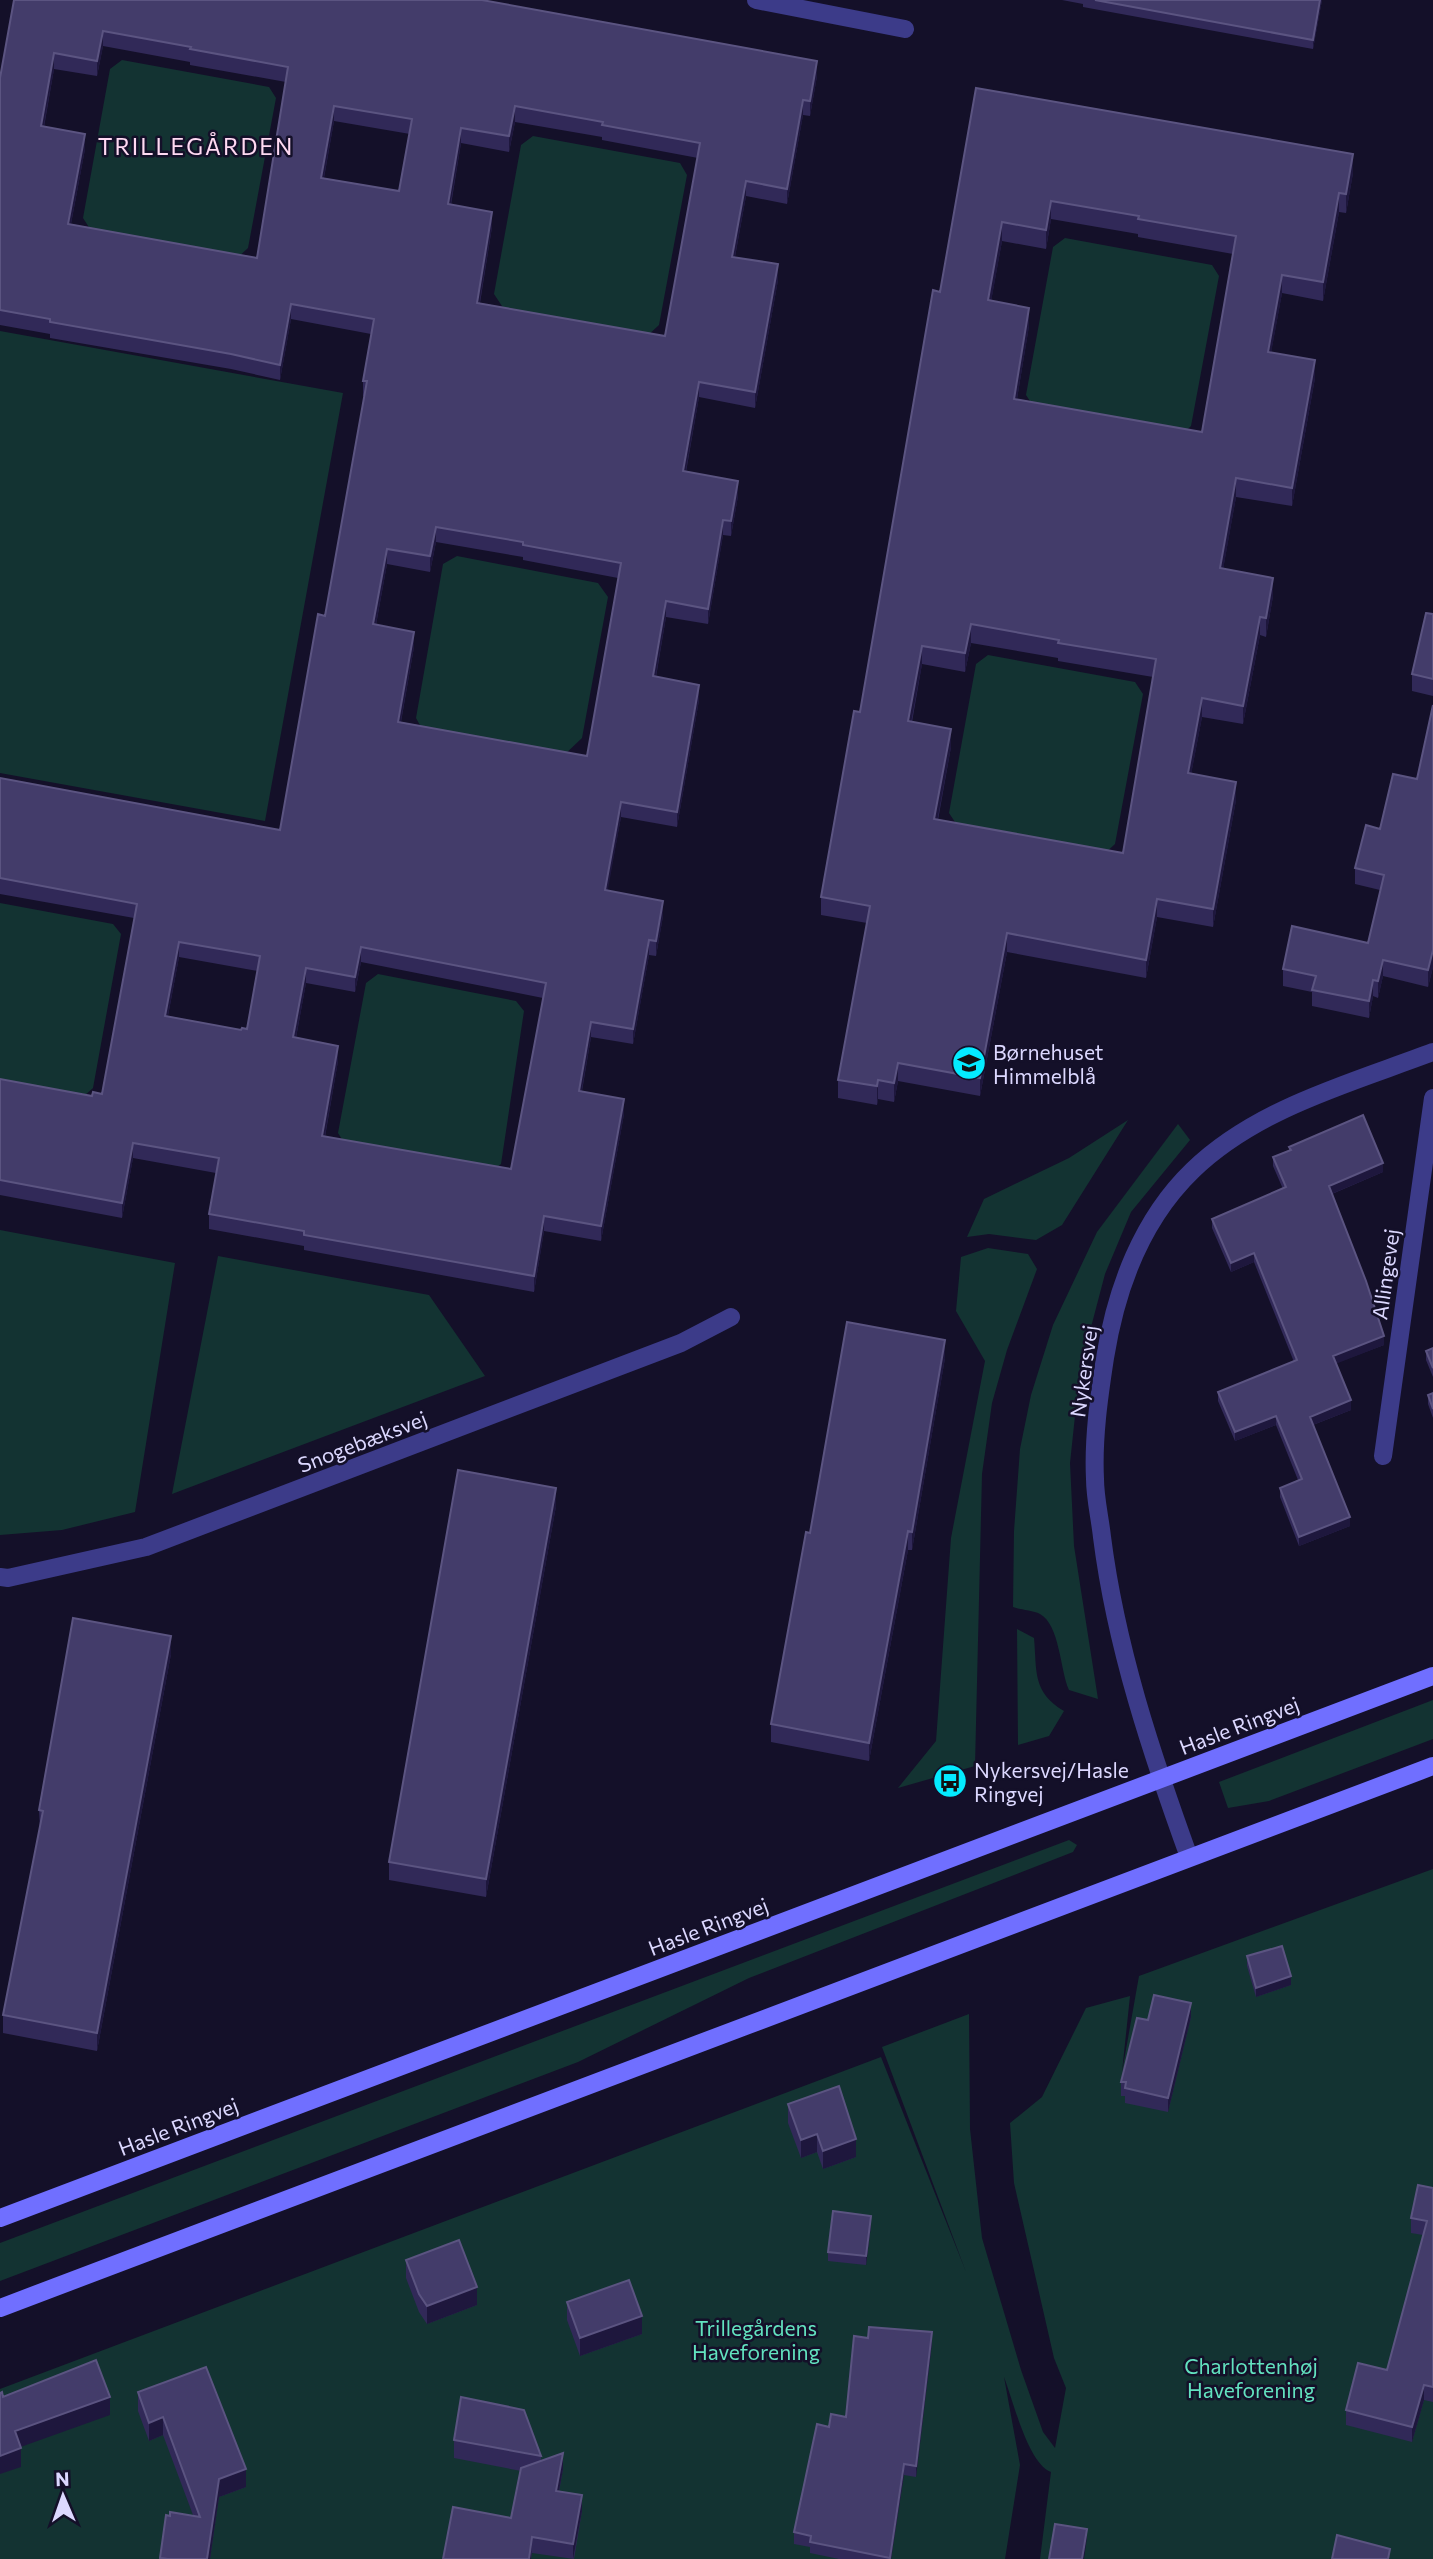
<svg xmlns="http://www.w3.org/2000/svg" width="1433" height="2559" font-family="Commissioner,sans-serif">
  <rect width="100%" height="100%" fill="#141029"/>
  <path fill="#133332" d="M122,60l147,27 7,11 -28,150 -13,12 -143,-28 -9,-14 27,-149z
    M533,136l147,27 7,12 -28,150 -13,12 -142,-28 -10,-15 27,-149z
    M1065,238l147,27 7,11 -28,150 -13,12 -142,-28 -10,-15 27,-148z
    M0,331l343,62 -78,428 -265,-48z
    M457,556l141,27 10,14 -26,141 -20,19 -140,-28 -6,-11 27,-154z
    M988,655l147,27 8,12 -28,150 -13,12 -143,-28 -10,-15 27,-149z
    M0,903l113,21 8,10 -28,154 -10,9 -83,-16z
    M378,974l138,27 8,10 -23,153 -10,8 -146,-28 -7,-11 28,-150z
    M1128,1120l-66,105 -26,15 -47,-6 -22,3 17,-38 85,-41z
    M1178,1124l12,16 -59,72 -26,62 -25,95 -10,94 4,83 24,153 -29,-9c-9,-20 -9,-65 -29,-76 -7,-4 -19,-4 -27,-7l1,-76 6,-82 11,-54 22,-70 44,-93z
    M0,1230l175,33 -40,249 -73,18 -62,5z
    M988,1248l40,6 9,15 -30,81 -15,53 -10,71 -7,292 -77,22 38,-47 15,-203 34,-177 -29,-50 5,-54z
    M218,1256l211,39 56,81 -313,118z
    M1017,1629l17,9c3,33 -2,54 30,73l-15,25 -31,9z
    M1433,1700v39l-164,62 -41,7 -9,-26z
    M1069,1840l8,5 -4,7 -324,126 -171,84 -578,219v-38z
    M1433,1869v690h-393l11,-87c-23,-8 -38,-72 -47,-95l16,88 -15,94h-1005v-170l881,-332 85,215 -84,-225 87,-33 1,115 12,109 39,132 22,62 12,16 11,-60 -12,-30 -40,-175 -4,-60 32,-26 44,-89 44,-12 -8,76 17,-96z"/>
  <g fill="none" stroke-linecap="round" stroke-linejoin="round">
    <path stroke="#3c3b89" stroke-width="18" d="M756,0l149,29
      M1383,1456l50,-358
      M0,1577l8,1 138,-31 535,-204 50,-26
      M1189,1857c-38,-105 -73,-210 -87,-320 -2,-19 -7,-39 -7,-58 -2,-40 4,-82 10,-121 11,-69 37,-139 88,-188 64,-62 158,-87 240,-118"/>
    <path stroke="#706fff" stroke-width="18" d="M0,2218l1433,-542
      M0,2308l1433,-542"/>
  </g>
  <path fill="#312958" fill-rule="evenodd" d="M14,0l803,76 -7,40 -7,-1 -16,89 -41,-8 -11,61 43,23 -23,128 -56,-11 -13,75 52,24 -7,40 -8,-1 -15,89 -42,-7 -10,60 43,23 -22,127 -56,-10 -14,74 56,25 -7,40 -7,-1 -16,89 -42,-7 -9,54 42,23 -23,127 -57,-10 -10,61 -230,-42v-4l-95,-17v-15l7,-41 -83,-15 -11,60 -122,-23v-116l92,17 10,-2 32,-176 -134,-24v-116l280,52 45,-214 39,-220h-1v-15l8,-47 -80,-15 -11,61 -49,-11 -181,-31v-4l-50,-9v-247zM103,46l87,16v3l96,17 -29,176 -186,-34 14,-75 -41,-22 10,-58 43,7zM334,121l76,13 -11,57 -75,-13zM515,122l87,15v3l96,18 -33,178 -185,-33 12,-76 -41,-22 10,-62 48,9zM436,542l87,15v3l95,18 -31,178 -186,-34 13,-75 -38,-22 11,-61 43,8zM179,957l79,14 -11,58 -6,1 -73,-14zM361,962l182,36 -32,171 -186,-32 13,-76 -42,-23 10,-55 49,9z
    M1062,0h260l-9,49 -230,-42v-3z
    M976,88l377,85 -7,40 -7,-1 -16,89 -41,-8 -11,59 44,26 -23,128 -56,-9 -13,72 50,27 -7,41 -6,-2 -17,89 -41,-7 -11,57 45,26 -23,127 -56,-10 -11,61 -139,-26 -27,144 -82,-15 -4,21 -16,-3 -1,6 -39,-7v-18l29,-157 -46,-8v-18l39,-185 80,-420zM1051,219l87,15v3l95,17 -31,178 -185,-33 12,-73 -38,-25 11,-60 44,8zM971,643l87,15v3l95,16 -30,176 -185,-33 13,-73 -39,-25 10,-58 43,8z
    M1433,614v82l-21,-5v-17z
    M1433,705v262l-5,20 -45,-11 -5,22 -5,-2 -4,22 -57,-12v-14l-29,-6v-17l85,-26 12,-53 -25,-6v-16l25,-39 37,-50z
    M1289,1147l94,25 -51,22 52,151 -48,18 15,47 -38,15 37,101 -51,20 -19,-49v-9l18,-8 -22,-55 -41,16 -17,-40v-9l76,-30 -40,-100 -23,10 -19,-44v-9l71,-30 -10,-23v-9l16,-7z
    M1433,1348v29l-7,-17v-9z
    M945,1358l-33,192h-4l-39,211 -98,-19v-18l39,-191z
    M1433,1393v25l-5,-14v-9z
    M556,1506l-70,391 -97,-17v-18z
    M171,1654l-74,397 -94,-18v-18l37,-187 -1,-18z
    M1247,1956l44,29 -35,12 -9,-31z
    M1191,2017l-23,95 -43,-9v-7h-4v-14l27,-62z
    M788,2104l68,53 -33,12 -6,-17 -16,6 -13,-35z
    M1433,2188v214l-9,-2 -12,42 -66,-17v-15l41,-40 36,-135 -12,-2v-15z
    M871,2225l-5,40 -38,-4v-9z
    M406,2260l71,45 -50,19 -8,-12 -13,-34z
    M567,2302l75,32 -62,22 -13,-36z
    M932,2343l-16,134 -12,-2 -13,84h-52l-29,-6v-6l-16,-3v-12l35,-105 17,-10z
    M138,2392l108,95 -27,10 -9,62h-50l6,-44h27l-30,-80 -14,6 -11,-30z
    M454,2440l87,16v5l22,8 -4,23 23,19 -8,48 -42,-6 -1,6h-88l68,-41 10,-47 -67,-13z"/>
  <path fill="#1e173d" d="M1320,0h2l-9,49v-9z
    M103,31v15l-6,30v-15z
    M54,53v16l-13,72v-15z
    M817,61v15l-7,40v-15z
    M803,100v15l-16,89v-15z
    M334,106v15l-13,72v-15z
    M515,106v16l-6,30v-16z
    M461,128v15l-13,76v-15z
    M85,134v15l-17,90v-15z
    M1353,154v19l-7,40v-19z
    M746,181v15l-14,76v-15z
    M1339,193v19l-16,89v-19z
    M1051,201v18l-5,30v-19z
    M492,212v15l-15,91v-15z
    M1002,222v19l-14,78v-19z
    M778,264v16l-23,128v-16z
    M1282,275v18l-14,77v-18z
    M291,304v15l-11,61v-15z
    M1029,308v18l-15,91v-18z
    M1315,360v18l-23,128v-18z
    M699,382v15l-16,89v-15z
    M1236,478v19l-16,90v-19z
    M738,481v15l-7,40v-15z
    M723,520v15l-15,89v-15z
    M436,527v15l-6,30v-16z
    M387,549v15l-14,76v-16z
    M1273,578v18l-7,41v-19z
    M666,601v16l-13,75v-16z
    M1260,617v18l-17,89v-18z
    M971,624v19l-6,29v-19z
    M414,632v15l-16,90v-15z
    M922,646v18l-14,75v-18z
    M699,685v15l-22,127v-15z
    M1202,698v19l-14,74v-18z
    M951,729v18l-17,91v-19z
    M1236,782v18l-23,127v-18z
    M621,802v15l-16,89v-16z
    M1157,899v18l-11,61v-18z
    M663,901v15l-7,40v-15z
    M1007,933v19l-27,144v-18z
    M649,940v15l-16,89v-15z
    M179,942v15l-14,74v-15z
    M361,947v15l-6,30v-15z
    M1433,950v17l-5,20v-17z
    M1383,960v16l-5,22v-17z
    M306,968v15l-13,70v-16z
    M1373,980v16l-4,22v-17z
    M591,1022v15l-12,69v-15z
    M338,1046v15l-16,91v-16z
    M898,1063v18l-4,21v-19z
    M878,1080v19l-1,6v-19z
    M624,1099v15l-23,127v-15z
    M133,1143v15l-11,60v-15z
    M1383,1163v9l-54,23v-9z
    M544,1216v15l-10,61v-16z
    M1254,1253v9l-23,10v-9z
    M1384,1336v9l-51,20v-9z
    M945,1340v18l-33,192v-18z
    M1351,1400v10l-41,16v-9z
    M1276,1416v9l-41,16v-9z
    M556,1488v18l-70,391v-18z
    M1350,1517v9l-51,20v-9z
    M908,1531v19l-39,211v-18z
    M171,1636v18l-74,397v-18z
    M1291,1976v9l-35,12v-9z
    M1191,2003v14l-23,95v-14z
    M817,2134v18l-16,6v-18z
    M856,2139v18l-33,12v-18z
    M871,2216v9l-5,40v-9z
    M477,2287v18l-50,19v-18z
    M642,2316v18l-62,22v-18z
    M932,2332v11l-16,134v-11z
    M1424,2385v15l-12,42v-15z
    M110,2397v18l-95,34v-18z
    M163,2417v18l-14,6v-18z
    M21,2448v19l-21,7v-18z
    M563,2453v16l-7,38v-16z
    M904,2464v11l-13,84h-1z
    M246,2469v18l-27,10 -9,62h-3l12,-80z
    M582,2495v16l-9,48v-15z
    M1087,2529v9l-3,21h-2z
    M532,2537l-1,22h-2z"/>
  <path fill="#433c6a" stroke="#5b5481" stroke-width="2" fill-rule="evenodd" d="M14,0h468l335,61 -7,40 -7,-1 -16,89 -41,-8 -14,76 46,7 -23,128 -56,-10 -16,89 55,10 -7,40 -8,-1 -15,89 -42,-8 -13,75 46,9 -22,127 -56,-10 -16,88 58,11 -7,40 -7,-1 -16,89 -42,-7 -12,69 45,8 -23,127 -57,-10 -10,60 -230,-41v-4l-95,-17 10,-56 -86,-15 -11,60 -122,-23v-101l92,17 1,-4 9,2 35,-190 -137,-26v-100l280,52 38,-216 7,2 42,-235h-4l11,-62 -83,-15 -11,61 -49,-11 -181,-32v-3l-50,-9v-232zM103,31l88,16 -1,2 98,18 -31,191 -189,-34 17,-90 -44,-8 13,-73 43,8zM334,106l78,13 -13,72 -78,-13zM515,106l88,16 -1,3 98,18 -35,193 -188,-33 15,-91 -44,-8 13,-76 48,8zM436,527l87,15v3l98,18 -34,193 -189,-34 16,-90 -41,-8 14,-75 43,7zM179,942l81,14 -13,73 -5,-1 -1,2 -76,-14zM361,947l185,36 -35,186 -189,-33 16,-90 -45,-9 13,-69 49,9z
    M1095,0h225l-7,40z
    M976,88l377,66 -7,40 -7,-1 -16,89 -41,-7 -14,77 47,8 -23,128 -56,-10 -16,90 53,10 -7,40 -6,-1 -17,89 -41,-8 -14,75 48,9 -23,127 -56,-10 -11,61 -139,-27 -27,145 -82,-15 -4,20 -16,-3 -1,6 -39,-6 32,-174 -49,-9 33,-186 6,1 73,-422 7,2zM1051,201l88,15 -1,3 98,17 -34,196 -188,-33 15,-91 -41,-8 14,-78 44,8zM971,624l88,16 -1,3 98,16 -33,194 -189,-34 17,-90 -43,-8 14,-75 43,7z
    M1426,613l7,1v65l-21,-5z
    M1433,705v245l-5,20 -45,-10 -5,21 -5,-1 -4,21 -57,-11 4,-14 -33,-7 9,-43 76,17 16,-68 -29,-7 11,-43 14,4 13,-55 24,5z
    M1363,1115l20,48 -54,23 37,95 18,55 -51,20 18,44 -41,17 40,100 -51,20 -19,-49 22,-9 -26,-63 -41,16 -17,-40 79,-32 -43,-107 -23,10 -19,-44 74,-32 -13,-30 18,-7 -2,-3z
    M847,1322l98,18 -33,192 -4,-1 -39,212 -98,-19 35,-192 4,1z
    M1433,1348v20l-7,-17z
    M1433,1393v16l-5,-14z
    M458,1470l98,18 -70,391 -97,-17z
    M73,1618l98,18 -74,397 -94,-18 40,-204 -4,-1z
    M1282,1946l9,30 -35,12 -9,-32z
    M1154,1995l37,8 -23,95 -43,-10 1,-6h-5l16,-64 11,2z
    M839,2086l17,53 -33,12 -6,-17 -16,6 -13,-36z
    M1418,2185l15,3v199l-9,-2 -12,42 -66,-17 12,-47 29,7 40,-149 -16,-3z
    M833,2211l38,5 -5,40 -38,-4z
    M459,2240l18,47 -50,19 -8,-12 -13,-34z
    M629,2280l13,36 -62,22 -13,-36z
    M869,2327l63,5 -16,134 -12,-2 -14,94 -80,-16 1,-6 -17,-4 23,-108 12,3 2,-13 15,3 8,-81 14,2z
    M96,2360l14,37 -95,34 6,17 -21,8v-63l2,-1 1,5z
    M206,2367l40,102 -27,10 -12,80h-39l-8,-1 6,-43 4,1v-4l30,5 -37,-100 -14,6 -11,-31z
    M461,2397l63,13 17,46 -87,-16z
    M563,2453l-7,38 26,4 -9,49 -41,-7 -3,22h-86l10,-52 58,11 10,-50z
    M1055,2524l32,5 -5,30h-33z
    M1337,2535l53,14 -2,10h-56z"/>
  <defs>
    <g id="school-disc" transform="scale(1.75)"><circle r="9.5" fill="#04ebff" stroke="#141029"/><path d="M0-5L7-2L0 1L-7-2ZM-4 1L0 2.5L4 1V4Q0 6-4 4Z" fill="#111"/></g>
    <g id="bus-disc" transform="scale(1.75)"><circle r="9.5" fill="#04ebff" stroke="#141029"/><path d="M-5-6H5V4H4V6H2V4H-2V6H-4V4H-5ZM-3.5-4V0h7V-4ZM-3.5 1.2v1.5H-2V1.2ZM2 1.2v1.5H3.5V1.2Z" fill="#111"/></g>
  </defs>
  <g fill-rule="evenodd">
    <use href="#school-disc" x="969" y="1063"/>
    <use href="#bus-disc" x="950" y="1781"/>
  </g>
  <g text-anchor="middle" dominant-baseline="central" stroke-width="5" stroke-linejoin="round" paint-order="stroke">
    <g font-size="21" fill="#dcd8ff" stroke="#141029" text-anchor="start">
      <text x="993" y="1051">Børnehuset<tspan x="993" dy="24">Himmelblå</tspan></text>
      <text x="974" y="1769">Nykersvej/Hasle<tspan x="974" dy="24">Ringvej</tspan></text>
    </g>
    <g font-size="21" fill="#dcd8ff" stroke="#141029">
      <text transform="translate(1385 1274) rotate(-82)">Allingevej</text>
      <text transform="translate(1083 1371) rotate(-82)">Nykersvej</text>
      <text transform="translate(362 1441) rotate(-21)">Snogebæksvej</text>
      <text transform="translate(1239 1725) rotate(-21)">Hasle Ringvej</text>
      <text transform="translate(708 1926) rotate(-21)">Hasle Ringvej</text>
      <text transform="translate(178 2126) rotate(-21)">Hasle Ringvej</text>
    </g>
    <g font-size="21" fill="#62e2bf" stroke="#141029">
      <text x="756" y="2327">Trillegårdens<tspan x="756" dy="24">Haveforening</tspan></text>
      <text x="1251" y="2365">Charlottenhøj<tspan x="1251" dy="24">Haveforening</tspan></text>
    </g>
    <g font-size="23" letter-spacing="2" fill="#ffdaf2" stroke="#141029">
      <text x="196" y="146">TRILLEGÅRDEN</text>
    </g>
  </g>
  <g transform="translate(63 2496) rotate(358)" stroke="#141029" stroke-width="5" paint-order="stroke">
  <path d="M0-5L12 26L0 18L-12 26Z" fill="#dcd8ff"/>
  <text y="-10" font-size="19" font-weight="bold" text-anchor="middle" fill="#dcd8ff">N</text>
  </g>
</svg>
